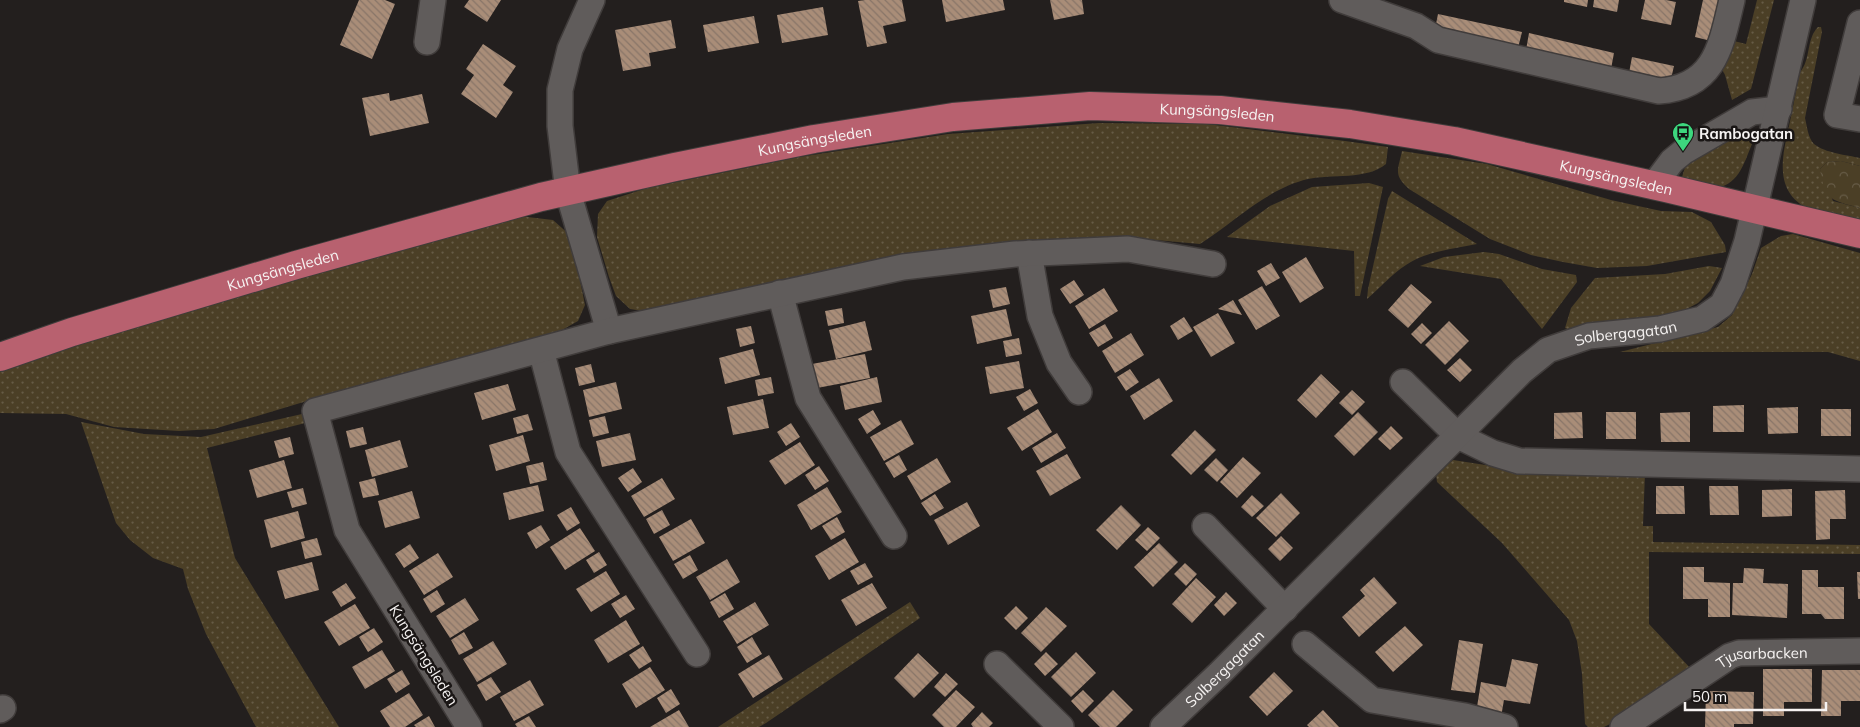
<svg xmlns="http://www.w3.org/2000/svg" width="1860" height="727" font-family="Mulish,sans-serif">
  <defs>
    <pattern id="grass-dots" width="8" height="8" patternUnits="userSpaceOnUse" patternTransform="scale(1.25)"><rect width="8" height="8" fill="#4b3f26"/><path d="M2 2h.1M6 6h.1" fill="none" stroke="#665b46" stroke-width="1.8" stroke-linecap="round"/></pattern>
    <pattern id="forest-crowns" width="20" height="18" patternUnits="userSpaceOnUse" patternTransform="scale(1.25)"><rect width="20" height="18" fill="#4b3f26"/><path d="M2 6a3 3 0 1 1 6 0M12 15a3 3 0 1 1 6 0" fill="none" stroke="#665b46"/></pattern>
    <pattern id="building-back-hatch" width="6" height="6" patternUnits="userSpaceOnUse" patternTransform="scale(1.25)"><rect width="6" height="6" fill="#a98d78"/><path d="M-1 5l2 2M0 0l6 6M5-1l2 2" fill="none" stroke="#887568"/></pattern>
  </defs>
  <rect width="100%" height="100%" fill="#231f1e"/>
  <path fill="url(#grass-dots)" d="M1757,0h17l-23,89 -19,11 -7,-25 -4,-8 13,-26 12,3z
    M1818,27h3l1,5 -17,86c2,8 3,20 9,26 11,9 33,11 46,14v8l-19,-5 -14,1 -7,7 13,32 27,7v14c-16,-4 -35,-5 -49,-12 -38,-17 -29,-52 -22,-84 4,-18 7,-36 11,-54 11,-12 6,-33 18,-45z
    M1099,123l108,1 138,17 43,6 -2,17c-19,16 -55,10 -78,15 -42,10 -73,43 -108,65l-78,-7 -479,74 -13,-2 -14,-13 -7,-19 -12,-40 1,-23 9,-13 40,-13 152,-31 149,-23z
    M1742,133l6,1 4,4v6c-8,19 -14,44 -40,44 -9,0 -19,-5 -27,-7l-3,-4 4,-13z
    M1402,151l85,13 124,36 50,11 31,1 19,10 14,23 1,7 -79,14 -50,2 -34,-6 -32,-7 -41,-16 -81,-50c-16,-14 -11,-19 -7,-38z
    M1369,183l14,4 -23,109h-5l-1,-45 -127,-14 43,-31 42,-19z
    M1392,191l85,53c-24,5 -50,7 -71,21 -14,9 -26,23 -39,34l1,-10 20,-90z
    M519,216l34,4 18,16 14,69 -7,16 -23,13 -182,47 -159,48 -35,2 -65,-4 -48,-13 -66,-1v-44l11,-5 326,-98z
    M1793,234l67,19v108l-32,-9h-208l98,-25 14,-12 20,-41 9,-26 20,-12z
    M1484,252l15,2 43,15 34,6 1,7 -35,47 -41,-50 -81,-13 24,-9z
    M1709,266l13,2 -12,23 -12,12 -21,11 -64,7 -43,9 -5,-2 6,-20 24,-30 70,-4z
    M315,411l2,9 -110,28 28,110 104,169h-83l-50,-93 -18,-45 -5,-20 -30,-11 -23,-18 -14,-17 -35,-101 63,12 57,3z
    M1453,460l84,13h108l-2,53h10v16l207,3v9l-211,-2v72l43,46 -82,54 -6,3h-16l-3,-3 -3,-50 -5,-33 -8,-21 -67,-77 -65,-61 -1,-8z
    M910,602l10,16 -154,105 -7,4h-41z"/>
  <path fill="url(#forest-crowns)" d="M1841,161l19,5v42c-29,-8 -35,-7 -40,-39l7,-7z"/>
  <path fill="url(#building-back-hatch)" d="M359,0h26l10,4 -23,55 -32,-14z
    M469,0h32l-14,22 -23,-15z
    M865,0h37l4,21 -23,5 4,17 -20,4 -9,-46z
    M942,0h61l2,10 -59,12z
    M1050,0h32l2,14 -30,6z
    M1564,0h24l-1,7 -23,-5z
    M1594,0h25l-2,12 -24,-5z
    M1645,0h21l10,2 -5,23 -30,-6z
    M1703,0h18l-10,41 -16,-4z
    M823,7l5,28 -46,8 -5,-28z
    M1438,14l84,18 -4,16 -83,-19z
    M754,16l5,27 -51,9 -5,-27z
    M671,20l5,28 -27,5 2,13 -28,5 -8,-41z
    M1529,33l85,20 -3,16 -85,-19z
    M483,44l33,22 -13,19 10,7 -17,26 -35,-24 13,-19 -8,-6z
    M1632,57l42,9 -4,17 -41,-10z
    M389,93l1,8 32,-7 7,29 -59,13 -8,-38z
    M1306,257l18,31 -24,15 -18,-31z
    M1271,263l9,15 -14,8 -9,-15z
    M1074,280l10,15 -14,9 -10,-15z
    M1411,284l21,18 -24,26 -20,-18z
    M1262,286l18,30 -24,14 -18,-30z
    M1006,287l4,17 -17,4 -4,-18z
    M1104,288l14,23 -29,18 -14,-23z
    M1233,300l9,15 -24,-6z
    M842,308l2,15 -16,3 -3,-15z
    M1006,309l6,27 -35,8 -6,-28z
    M1218,313l17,30 -24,14 -18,-30z
    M1184,317l9,14 -15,9 -8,-14z
    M865,321l7,29 -36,9 -7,-29z
    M1449,321l20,20 -24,24 -20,-20z
    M1422,323l10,10 -11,11 -10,-10z
    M1105,324l8,14 -15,9 -9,-14z
    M751,326l4,17 -15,4 -4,-18z
    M1131,333l13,22 -29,18 -13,-22z
    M1019,338l3,16 -16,3 -3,-16z
    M753,349l7,26 -35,9 -6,-26z
    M865,354l5,24 -53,10 -5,-24z
    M1460,358l12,12 -12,12 -13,-12z
    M1019,361l5,27 -34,6 -5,-27z
    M591,364l4,18 -16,4 -4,-18z
    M1130,369l9,13 -13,9 -9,-14z
    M1321,374l19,18 -24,26 -19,-18z
    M771,377l3,16 -16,3 -3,-16z
    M877,377l5,25 -37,8 -5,-24z
    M1159,378l14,23 -29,19 -14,-24z
    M616,382l6,27 -33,8 -6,-27z
    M508,384l8,26 -34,10 -8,-27z
    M1030,389l8,14 -14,8 -8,-14z
    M1352,390l13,12 -13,13 -13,-12z
    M763,399l6,29 -36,7 -6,-28z
    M1744,405v27h-31v-26z
    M1798,407v26l-30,1 -1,-26z
    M1038,409l14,23 -30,19 -15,-23z
    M1821,409h30v27h-30z
    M873,410l8,14 -14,10 -9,-15z
    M1358,412l20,20 -24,24 -20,-20z
    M1582,412l1,26 -29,1v-26z
    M1606,412h30v27h-30z
    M1690,412v30h-29l-1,-29z
    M528,414l5,16 -16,4 -4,-16z
    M605,416l4,17 -16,4 -4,-17z
    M901,420l13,24 -30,17 -14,-24z
    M791,423l9,14 -14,9 -9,-14z
    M1391,426l12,12 -13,12 -12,-11z
    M363,427l4,17 -17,4 -4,-17z
    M1195,430l21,20 -25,25 -20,-20z
    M630,433l6,27 -34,7 -6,-26z
    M1057,433l9,15 -25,15 -9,-15z
    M523,435l7,26 -34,10 -7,-26z
    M290,437l4,17 -15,4 -5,-17z
    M400,440l8,27 -36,10 -7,-27z
    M800,442l15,23 -30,20 -16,-24z
    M1067,454l14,24 -31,18 -14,-25z
    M899,455l8,15 -13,8 -9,-15z
    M1243,457l18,16 -24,25 -17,-16z
    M937,458l14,24 -30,18 -14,-24z
    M1216,458l12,12 -11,12 -13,-12z
    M284,460l8,28 -35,10 -8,-28z
    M543,462l4,18 -17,4 -4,-18z
    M819,466l10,15 -14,9 -10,-15z
    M633,468l9,14 -14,10 -10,-14z
    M375,478l4,17 -16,3 -4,-16z
    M662,478l13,21 -31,18 -13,-21z
    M538,485l6,26 -35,9 -6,-27z
    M1656,486h28l1,28h-29z
    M1709,486h29l1,29h-29z
    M827,487l15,25 -31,18 -14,-25z
    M303,488l4,16 -15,4 -5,-16z
    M1792,489v27l-30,1v-27z
    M1845,490l1,29h-16v20l-14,1 -1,-49z
    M412,491l8,27 -35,10 -7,-27z
    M1281,493l19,20 -24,24 -20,-19z
    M935,494l9,14 -14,8 -9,-13z
    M1252,495l12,11 -12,11 -11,-10z
    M967,502l13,24 -32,19 -14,-25z
    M1121,505l20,20 -24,25 -21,-20z
    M571,507l9,16 -13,8 -10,-16z
    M662,510l8,15 -16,9 -8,-15z
    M298,511l7,27 -34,10 -7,-28z
    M837,517l8,15 -14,8 -9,-14z
    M691,519l14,24 -32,18 -14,-24z
    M541,525l9,15 -14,9 -9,-16z
    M1148,527l12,11 -13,13 -12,-11z
    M580,528l15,23 -30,19 -15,-23z
    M1281,536l12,12 -13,13 -12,-12z
    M317,538l5,17 -17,4 -4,-17z
    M845,538l14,24 -30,18 -14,-24z
    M1159,543l19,19 -25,25 -19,-20z
    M410,544l9,14 -15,10 -9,-14z
    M599,552l8,13 -13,8 -8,-13z
    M438,553l15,24 -29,18 -15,-24z
    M690,555l8,15 -15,9 -9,-15z
    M727,559l13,23 -30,18 -14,-23z
    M312,562l7,28 -34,9 -8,-28z
    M865,563l8,14 -15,8 -8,-14z
    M1185,563l12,11 -11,12 -12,-12z
    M1683,567h21v15l26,1v34h-22v-18h-25z
    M1744,568l20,1 -1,14 25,1 -1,34 -55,-3 1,-32h10z
    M1802,570h16v17h26v32h-19l-4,-5h-19z
    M606,571l14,23 -29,18 -15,-23z
    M1857,572h3v27h-2z
    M1374,577l23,26 -38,34 -17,-20 23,-21 -5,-6z
    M1196,578l20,19 -24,26 -20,-19z
    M346,583l10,15 -15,9 -9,-15z
    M872,583l15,25 -31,18 -15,-26z
    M437,590l8,14 -14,9 -8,-14z
    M1226,592l11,11 -13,13 -10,-11z
    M725,593l9,16 -15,9 -9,-16z
    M626,595l9,14 -15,9 -9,-14z
    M465,598l14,22 -29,18 -14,-22z
    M755,602l14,23 -32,19 -14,-23z
    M355,604l15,24 -31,18 -15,-24z
    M1016,606l12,12 -12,12 -12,-12z
    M1046,607l21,19 -26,26 -20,-19z
    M626,620l14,24 -32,19 -14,-23z
    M1405,626l18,19 -30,27 -18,-20z
    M374,628l9,14 -15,10 -9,-15z
    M464,632l9,16 -14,7 -8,-15z
    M752,637l10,17 -15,9 -10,-16z
    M1459,640l24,4 -8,49 -24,-3z
    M493,641l14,23 -30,18 -14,-23z
    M643,646l9,15 -13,8 -10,-14z
    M382,650l13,21 -30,18 -13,-22z
    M1046,652l12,12 -13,12 -11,-12z
    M1076,652l20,21 -25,24 -20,-20z
    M918,653l21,20 -25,25 -20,-20z
    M769,655l14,24 -30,19 -15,-24z
    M1512,659l26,5 -8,40 -26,-4 -3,17 -25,-4 5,-31 25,5z
    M650,667l15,23 -29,18 -14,-24z
    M1763,669h49v33h-28v14h-21z
    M402,670l8,14 -14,9 -9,-14z
    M1822,670h38v31h-19v15h-20z
    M1274,672l19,19 -26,25 -18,-19z
    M946,673l12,11 -13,13 -11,-10z
    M491,677l10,15 -15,9 -9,-16z
    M530,680l14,25 -30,16 -14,-24z
    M671,689l9,15 -14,9 -9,-15z
    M956,690l19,17 -19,20h-12l-12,-12z
    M1083,690l11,11 -12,12 -11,-12z
    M1113,690l20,20 -17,17h-16l-12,-12z
    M1706,691l48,1 -1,32h-19v3h-29z
    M409,693l14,22 -18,12h-15l-10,-16z
    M679,710l10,17h-39z
    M1323,710l16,17h-30l-2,-2z
    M982,712l11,11 -4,4h-16l-2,-3z
    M429,716l6,11h-19l-2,-2z
    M529,716l7,11h-19l-2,-3z"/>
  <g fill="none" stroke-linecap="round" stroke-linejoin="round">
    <g stroke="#403c3b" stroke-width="28">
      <g id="minor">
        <path d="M592,0l-22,49 -10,41v36l8,66 41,139"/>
        <path d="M1342,0l74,26 22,14 221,51c56,-4 62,-45 73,-91"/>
        <path d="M427,42l6,-42"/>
        <path d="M1860,119l-23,-4 23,-92"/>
        <path d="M1656,186l4,-9 12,-16 11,-9 69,-40 27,-3"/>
        <path d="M1029,253l11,63 19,47 20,29"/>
        <path d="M780,293l28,105 86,138"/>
        <path d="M541,350l27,102 129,202"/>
        <path d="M1403,382l55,54 35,17 26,8 341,8"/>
        <path d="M1205,526l80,83"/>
        <path d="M1305,644l67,56 93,16 40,11"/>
        <path d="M997,664l64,63"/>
        <path d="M0,710l3,-2"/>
        <path d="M469,727l-122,-197 -32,-119 294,-80 294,-64 112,-13 113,-5 85,15"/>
        <path id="s1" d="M1163,727l56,-53 303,-303 26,-21 41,-14 71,-7 42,-10 20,-14 11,-21 14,-43 56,-241"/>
        <path id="s2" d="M1623,727l107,-71 9,-3 121,-2"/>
      </g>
    </g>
    <g stroke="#403c3b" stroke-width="30">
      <g id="major">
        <path id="s3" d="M0,357l72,-25 224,-67 245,-68 134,-30 139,-28 139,-22 137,-11 130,4 130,14 104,17 212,47 194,46"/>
      </g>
    </g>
    <use href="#minor" stroke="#605c5b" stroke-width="25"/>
    <use href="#major" stroke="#b8616f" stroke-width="28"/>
  </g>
  <defs>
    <g id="bus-pin" transform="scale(1.125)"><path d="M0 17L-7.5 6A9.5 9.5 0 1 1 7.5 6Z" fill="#3dd77e" stroke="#1a1615"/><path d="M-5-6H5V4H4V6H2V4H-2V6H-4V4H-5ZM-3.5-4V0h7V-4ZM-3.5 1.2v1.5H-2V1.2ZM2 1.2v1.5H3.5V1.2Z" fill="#111"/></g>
  </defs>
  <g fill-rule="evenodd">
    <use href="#bus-pin" x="1683" y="133"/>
  </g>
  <g text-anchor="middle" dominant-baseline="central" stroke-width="5" stroke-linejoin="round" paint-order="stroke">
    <g font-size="15" fill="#f6f3f2" stroke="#1a1615">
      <text stroke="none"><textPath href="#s3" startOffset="1249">Kungsängsleden</textPath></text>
      <text stroke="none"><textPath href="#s3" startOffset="844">Kungsängsleden</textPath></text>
      <text stroke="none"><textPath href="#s3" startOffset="1654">Kungsängsleden</textPath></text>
      <text stroke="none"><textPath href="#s3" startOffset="296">Kungsängsleden</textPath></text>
      <text stroke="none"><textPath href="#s1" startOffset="619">Solbergagatan</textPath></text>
      <text transform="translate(424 655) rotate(58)">Kungsängsleden</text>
      <text stroke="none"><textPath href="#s2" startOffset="160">Tjusarbacken</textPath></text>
      <text stroke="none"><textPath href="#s1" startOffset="85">Solbergagatan</textPath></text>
    </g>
    <g font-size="15" font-weight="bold" fill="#f6f3f2" stroke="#1a1615" text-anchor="start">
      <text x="1699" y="133">Rambogatan</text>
    </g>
  </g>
  <path d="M1685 702v8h141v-8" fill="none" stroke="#f6f3f2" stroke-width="2.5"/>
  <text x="1692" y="702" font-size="15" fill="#f6f3f2" stroke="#1a1615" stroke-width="4" paint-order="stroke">50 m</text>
</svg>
